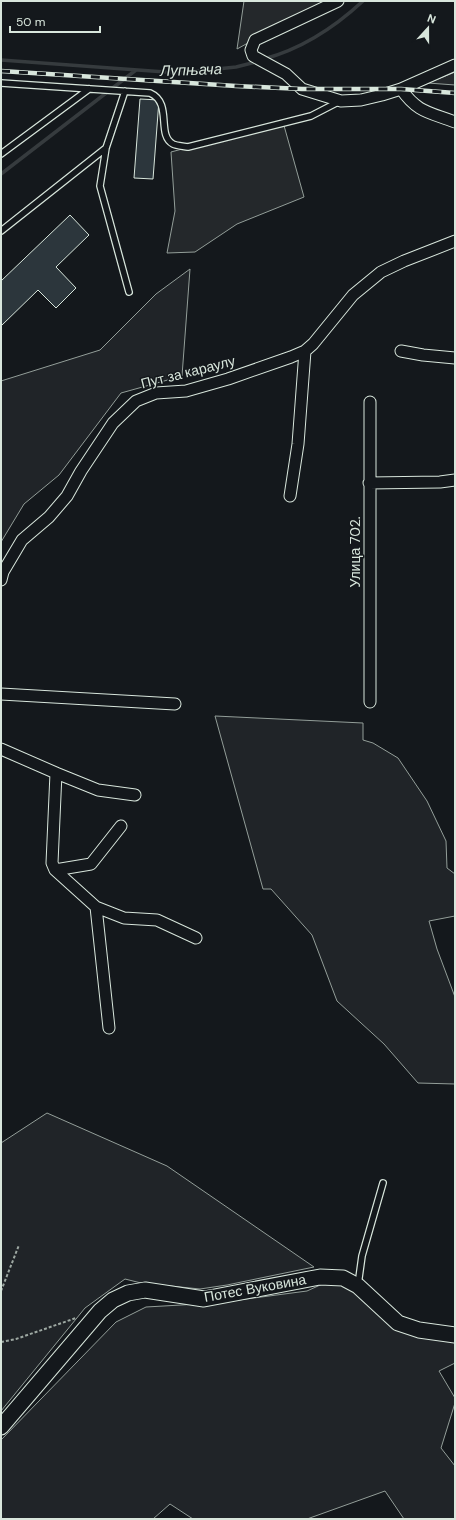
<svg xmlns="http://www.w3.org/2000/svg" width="456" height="1520" font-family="'DM Sans',sans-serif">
  <rect width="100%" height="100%" fill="#14181c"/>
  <path fill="#202428" stroke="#939e99" d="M190,269l-8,107 -61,17 -62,82 -35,29 -23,38v-161l99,-31 56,-56z
    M215,716l148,7v17l10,3 25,15 29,43 19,40 1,27 8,6v42l-26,5 8,28 18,48v87l-37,-1 -34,-39 -47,-43 -25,-66 -41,-46h-8z
    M47,1113l120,53 147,101 -87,18 -27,4 -59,-6 -16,-4 -40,29 -84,103v-268z
    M340,1276l43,43 72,22v22l-16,8 16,27v5l-14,45 14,18v53h-51l-19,-28 -78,28h-114l-23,-15 -17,15h-152v-79l115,-118 30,-15 70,-4 91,-12z"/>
  <path fill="#24282b" stroke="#939e99" d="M244,1h81l-88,48z
    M455,72v13l-27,-2z
    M283,122l21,75 -67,27 -42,28 -28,1 8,-42 -4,-59z"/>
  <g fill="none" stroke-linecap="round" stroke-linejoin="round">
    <path stroke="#363b3e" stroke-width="3.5" d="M264,59c37,-10 71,-32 99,-58
      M1,60l178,13 57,-6 20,-5
      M1,174l135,-104"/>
  </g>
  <path fill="#2c363c" stroke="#d8e6dc" d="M140,99l19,1 -6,79 -19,-1z
    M70,215l19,20 -33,32 20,21 -20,20 -18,-18 -37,36v-45z"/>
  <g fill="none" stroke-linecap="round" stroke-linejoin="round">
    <g stroke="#d8e6dc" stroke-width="8">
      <path id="lane" d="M1,83l149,10c23,10 6,42 23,51 4,2 11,2 15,3l123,-31 29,-15
        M106,148l-6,38 29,106
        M1,154l88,-65
        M1,231l105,-83 19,-57
        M358,1285l4,-29 21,-73"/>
    </g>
    <g stroke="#d8e6dc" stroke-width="13">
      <path id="street" d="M338,1l-83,39 -4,10 2,6 33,18 16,15 39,12 20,-1 21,-5 19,-6 54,-24
        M401,89c17,24 28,23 54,33
        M401,351l22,4 32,3
        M370,402v300
        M369,483l71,-1 15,-2
        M290,496l8,-52 7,-93
        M1,580l2,-8 19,-32 27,-23 18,-21 14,-25 32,-48 23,-22 20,-8 30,-2 42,-12 63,-22 14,-6 8,-7 40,-49 28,-23 23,-11 51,-20
        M1,694l174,10
        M1,749l55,24 42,17 37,5
        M56,773l-4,90 3,7 41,37 28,11 33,2 39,18
        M55,870l36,-6 30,-38
        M96,907l13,121"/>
    </g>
    <g stroke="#d8e6dc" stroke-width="17">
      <path id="secondary" d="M1,1427l99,-116 13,-11 15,-7 17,-3 59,9 116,-22 23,1 15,8 40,37 21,7 36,5"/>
    </g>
    <path stroke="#9da8a2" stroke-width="2" stroke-dasharray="3 2" stroke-linecap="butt" d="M1,1291l18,-46
      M1,1342l15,-3 60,-21"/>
    <use href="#lane" stroke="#14181c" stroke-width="5.5"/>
    <use href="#street" stroke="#14181c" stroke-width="11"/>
    <use href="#secondary" stroke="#14181c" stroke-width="15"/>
    <g stroke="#d8e6dc" stroke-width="4.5">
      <path id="rail" d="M1,71l235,15 66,3h99l54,4"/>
    </g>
    <use href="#rail" stroke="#14181c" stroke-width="3" stroke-dasharray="9" stroke-linecap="butt"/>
  </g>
  <g text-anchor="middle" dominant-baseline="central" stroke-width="3" stroke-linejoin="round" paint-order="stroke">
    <g font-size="14" fill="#d8e6dc" stroke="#14181c">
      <text transform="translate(188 372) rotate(-14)">Пут за караулу</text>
      <text transform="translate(355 552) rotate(-90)">Улица 702.</text>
      <text transform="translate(255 1288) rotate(-10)">Потес Вуковина</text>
    </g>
    <g font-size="15" font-style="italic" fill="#d8e6dc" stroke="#14181c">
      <text transform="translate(191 70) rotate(-2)">Лупњача</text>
    </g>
  </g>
  <rect width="456" height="1520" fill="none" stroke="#d8e6dc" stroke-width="4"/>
  <g transform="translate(428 28) rotate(21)" stroke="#14181c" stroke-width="3" paint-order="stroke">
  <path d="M0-3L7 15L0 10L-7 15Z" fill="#d8e6dc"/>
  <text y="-6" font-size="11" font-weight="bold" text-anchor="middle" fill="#d8e6dc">N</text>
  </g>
  <path d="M10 26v6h90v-6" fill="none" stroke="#d8e6dc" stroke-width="2"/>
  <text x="16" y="26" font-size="12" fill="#d8e6dc" stroke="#14181c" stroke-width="3" paint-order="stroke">50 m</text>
</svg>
